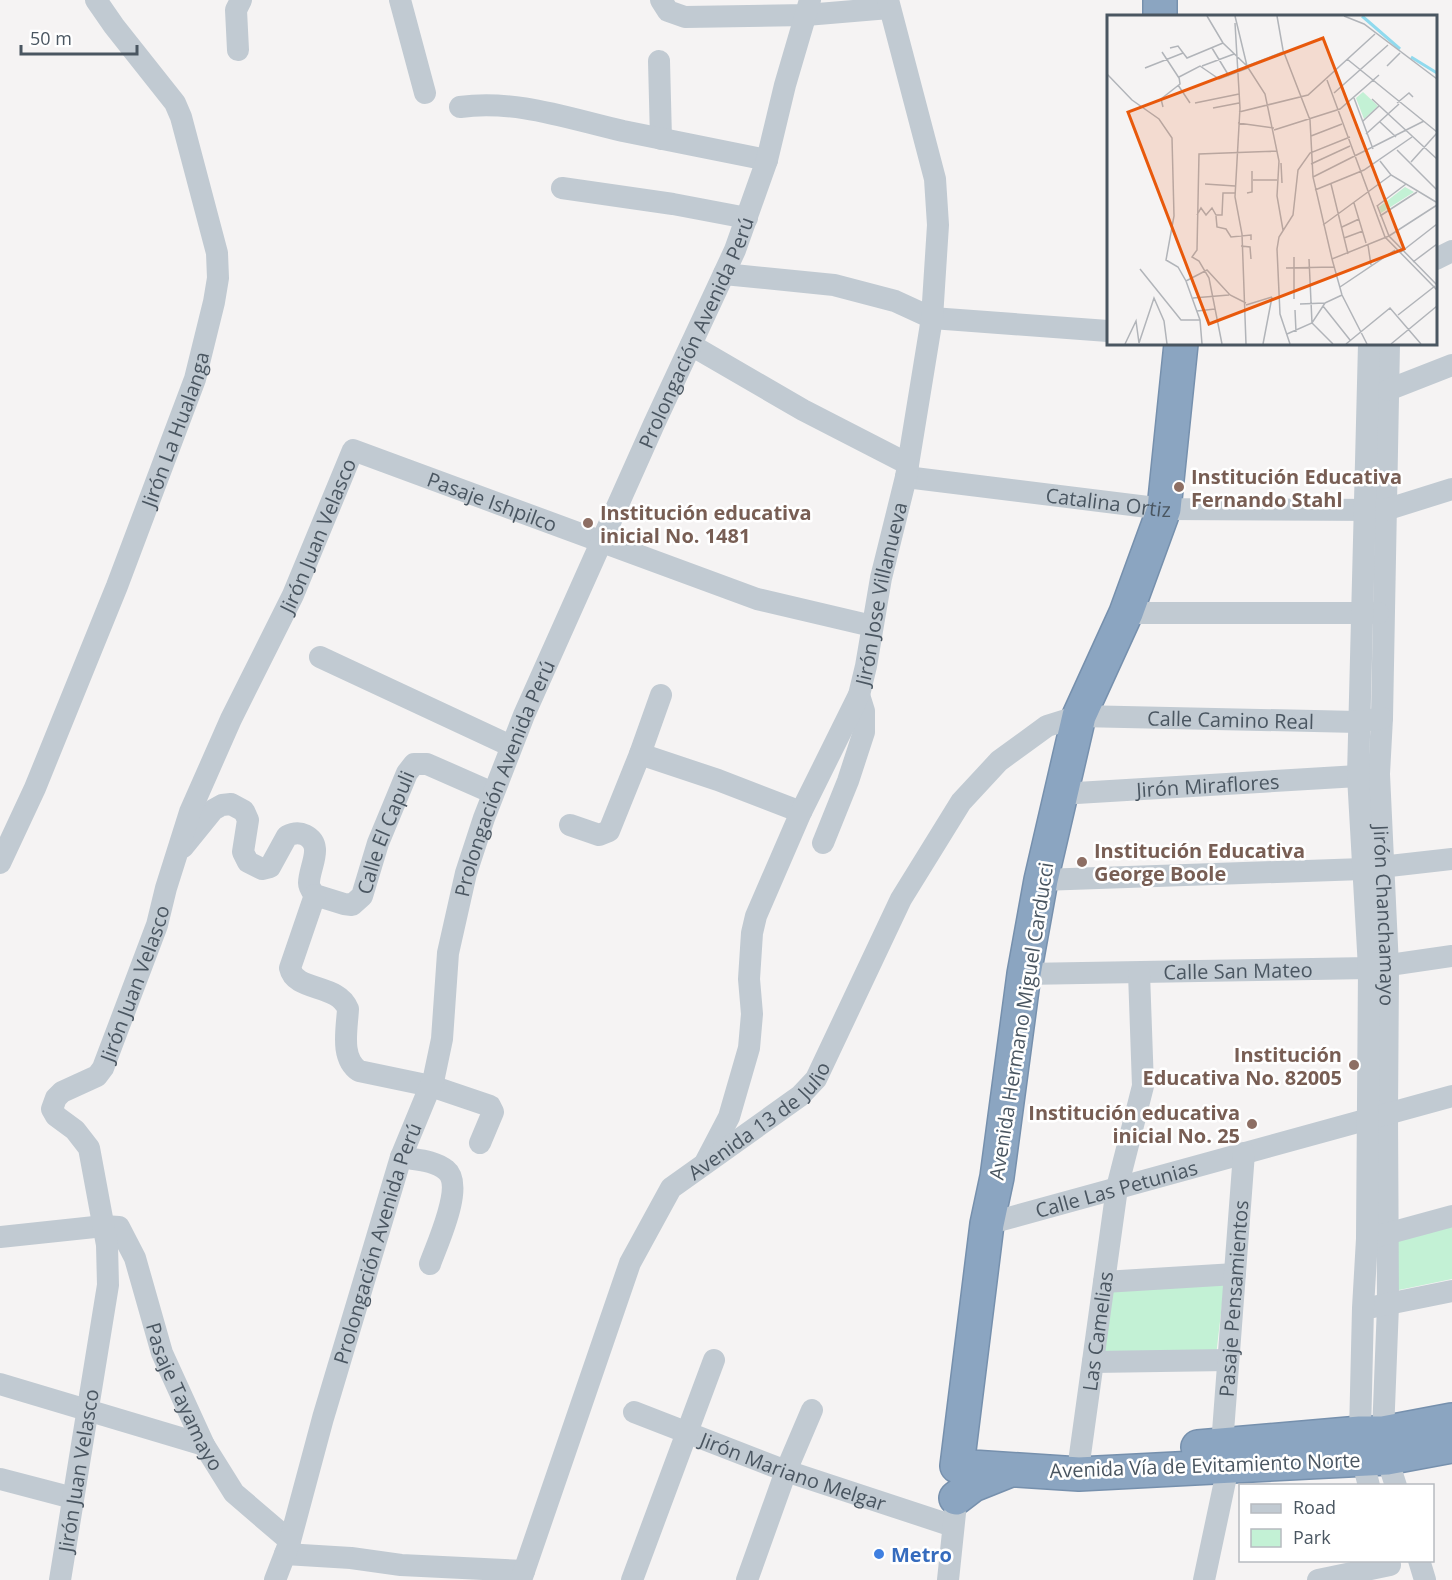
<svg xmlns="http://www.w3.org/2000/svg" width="1452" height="1580" font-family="'Open Sans',sans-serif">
  <rect width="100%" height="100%" fill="#f5f3f3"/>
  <path fill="#c3f1d5" d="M1452,1225v54l-58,12 2,-50z
    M1225,1278l-9,78 -120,2 11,-74z"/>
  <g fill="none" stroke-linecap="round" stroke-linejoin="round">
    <g stroke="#7690ad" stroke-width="36">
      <path id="highway" d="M1160,16v-16
        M1181,344l-17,165 -38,104 -47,103 -38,164 -17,94 -27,203 -10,47 -30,242 122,8 308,-16 65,-12
        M1198,1447l162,-14h23l69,-13
        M956,1498l17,-13 35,-14"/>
    </g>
    <g stroke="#c1cad2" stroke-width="22">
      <path d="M400,0l25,93"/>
      <path d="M661,0l7,11 17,6 121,-2 83,-7"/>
      <path d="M238,50l-2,-40 5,-10"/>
      <path d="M659,61l2,78"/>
      <path d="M460,107c55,-8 110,12 163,24 48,10 96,19 144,29"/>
      <path d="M562,188l111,16 74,14"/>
      <path d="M1436,259l16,-8"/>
      <path d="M724,274l110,11 61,16 37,17 176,13"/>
      <path id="s1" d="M1389,344l-7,374 -3,56 9,193 -1,147 1,191 -5,128 4,25 9,28"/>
      <path d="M691,345l112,65 105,54"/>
      <path d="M1388,390l64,-25"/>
      <path id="s2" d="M906,477l258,32 221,1 67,-21"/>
      <path d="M1126,613h252"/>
      <path d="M320,657l191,89"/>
      <path d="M640,754l78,26 83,32"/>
      <path id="s3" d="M1060,794l298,-18"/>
      <path d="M570,825l29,10 10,-4 31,-77 21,-59"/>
      <path d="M823,843l25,-62 16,-49v-21l-5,-16"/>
      <path id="s4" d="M183,847l30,-37 9,-5 9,-1 13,7 4,9 -5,32 5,10 14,7 8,-2 17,-31c6,-3 12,-4 18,-1 20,10 4,32 4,48 0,5 3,8 6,12l29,9 8,1 10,-9 16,-53 29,-70 7,-9h13l66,29"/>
      <path id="s5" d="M0,863l35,-75 82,-202 78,-207 19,-77 4,-24 -1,-25 -36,-136 -6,-14 -61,-77 -18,-26"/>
      <path d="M1041,880l322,-11 89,-10"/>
      <path d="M315,895l-25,73c5,24 48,15 58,41 -1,20 -8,49 11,62l72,15 59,20 3,6 -13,31"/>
      <path id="s6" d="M1024,974l345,-6 83,-12"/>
      <path d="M401,1157c15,3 33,3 45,13 19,15 -9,74 -16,94"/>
      <path id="s7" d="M706,1161l23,-44 20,-69 3,-34 -3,-35 3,-46 4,-17 45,-104 58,-117 7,-29 15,-88 25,-101 26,-159 6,-93 -3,-46 -47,-179"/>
      <path id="s8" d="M987,1224l465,-128"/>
      <path id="s9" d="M0,1237l104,-11 15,1 16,31 27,95 42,92 30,48 56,48"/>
      <path d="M1375,1237l77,-21"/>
      <path d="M1104,1282l131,-8"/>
      <path d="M1373,1307l79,-16"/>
      <path d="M1093,1362l135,-2"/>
      <path d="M0,1384l204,61"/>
      <path id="s10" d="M634,1412l152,59 167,55"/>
      <path id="s11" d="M1222,1445l22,-292"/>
      <path id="s12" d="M1079,1474l1,-19 37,-267 26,-102 -4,-113"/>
      <path d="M0,1479l73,19"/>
      <path d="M1369,1486l-7,-28 -2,-25 3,-125 4,-69 2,-271 -11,-192 11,-432"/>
      <path d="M285,1554l66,4 50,7 123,6"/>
      <path d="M1419,1560l6,20"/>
      <path id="s13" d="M60,1580l48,-295 -1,-40 -18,-97 -14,-18 -19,-14 -4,-7 4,-11 6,-6 35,-16 6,-8 54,-143 9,-37 24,-76 41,-93 62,-124 60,-145 404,149 115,27"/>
      <path id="s14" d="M275,1580l15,-39 33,-123 78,-261 33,-80 8,-38 6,-86 18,-80 18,-55 40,-103 130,-291 81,-174 32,-90 18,-75 25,-85"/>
      <path id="s15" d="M521,1580l109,-317 41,-75 129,-92 16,-17 85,-180 60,-97 38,-41 48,-35 32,-10 279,6 24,-4"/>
      <path d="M632,1580l82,-220"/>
      <path d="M747,1580l39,-109 26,-61"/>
      <path d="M948,1580l7,-67"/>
      <path d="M1204,1580l24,-113"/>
      <path d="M1318,1580l72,-15"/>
    </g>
    <use href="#highway" stroke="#8ba5c1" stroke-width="33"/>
  </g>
  <g fill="#8d6e63" stroke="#fff" stroke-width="2">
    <circle cx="1179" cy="487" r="6"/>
    <circle cx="588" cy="523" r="6"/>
    <circle cx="1082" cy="862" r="6"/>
    <circle cx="1354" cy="1065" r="6"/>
    <circle cx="1252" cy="1124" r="6"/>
  </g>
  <circle fill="#3f7fe0" stroke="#fff" stroke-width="2" cx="879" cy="1554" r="6"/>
  <g text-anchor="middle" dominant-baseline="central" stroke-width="5" stroke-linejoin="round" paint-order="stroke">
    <g font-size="20" fill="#4a5661" stroke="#fff">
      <text stroke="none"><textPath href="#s14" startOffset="1323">Prolongación Avenida Perú</textPath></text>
      <text stroke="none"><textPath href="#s5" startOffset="468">Jirón La Hualanga</textPath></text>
      <text stroke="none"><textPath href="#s13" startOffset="1377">Pasaje Ishpilco</textPath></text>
      <text stroke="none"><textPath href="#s2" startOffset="204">Catalina Ortiz</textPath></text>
      <text stroke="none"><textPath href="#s13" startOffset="1136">Jirón Juan Velasco</textPath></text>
      <text stroke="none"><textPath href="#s7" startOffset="602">Jirón Jose Villanueva</textPath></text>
      <text stroke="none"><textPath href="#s15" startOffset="1216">Calle Camino Real</textPath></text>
      <text stroke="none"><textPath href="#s14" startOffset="837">Prolongación Avenida Perú</textPath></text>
      <text stroke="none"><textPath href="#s3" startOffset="148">Jirón Miraflores</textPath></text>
      <text stroke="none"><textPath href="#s4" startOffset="399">Calle El Capuli</textPath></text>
      <text stroke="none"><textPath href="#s1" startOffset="572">Jirón Chanchamayo</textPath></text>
      <text stroke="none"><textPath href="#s6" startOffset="214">Calle San Mateo</textPath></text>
      <text stroke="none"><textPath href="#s13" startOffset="651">Jirón Juan Velasco</textPath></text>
      <text transform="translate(1021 1021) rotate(-81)">Avenida Hermano Miguel Carducci</text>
      <text stroke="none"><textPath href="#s15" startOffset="532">Avenida 13 de Julio</textPath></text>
      <text stroke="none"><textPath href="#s8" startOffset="134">Calle Las Petunias</textPath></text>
      <text stroke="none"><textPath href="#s14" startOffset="352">Prolongación Avenida Perú</textPath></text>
      <text stroke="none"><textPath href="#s11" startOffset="147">Pasaje Pensamientos</textPath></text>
      <text stroke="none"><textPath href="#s12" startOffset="144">Las Camelias</textPath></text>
      <text stroke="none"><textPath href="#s9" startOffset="302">Pasaje Tayamayo</textPath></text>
      <text transform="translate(1205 1465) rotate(-2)">Avenida Vía de Evitamiento Norte</text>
      <text stroke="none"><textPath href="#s13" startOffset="111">Jirón Juan Velasco</textPath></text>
      <text stroke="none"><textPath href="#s10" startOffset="170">Jirón Mariano Melgar</textPath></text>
    </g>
    <g font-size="20" font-weight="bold" fill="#785e54" stroke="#fff" text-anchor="start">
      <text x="1191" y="476">Institución Educativa<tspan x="1191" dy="23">Fernando Stahl</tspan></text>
      <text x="600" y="512">Institución educativa<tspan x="600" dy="23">inicial No. 1481</tspan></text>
      <text x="1094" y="850">Institución Educativa<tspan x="1094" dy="23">George Boole</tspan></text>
      <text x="1342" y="1054" text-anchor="end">Institución<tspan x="1342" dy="23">Educativa No. 82005</tspan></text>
      <text x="1240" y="1112" text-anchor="end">Institución educativa<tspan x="1240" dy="23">inicial No. 25</tspan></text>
    </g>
    <g font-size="20" font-weight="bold" fill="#366cbe" stroke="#fff" text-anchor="start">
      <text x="891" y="1554">Metro</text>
    </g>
  </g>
  <g transform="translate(1107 15)">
    <rect width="330" height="330" fill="#f5f3f3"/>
    <path d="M256,77l15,14 -14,13 -8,-21zM298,172l9,5 -33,21 -2,-6z" fill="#c3f1d5"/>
    <path fill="none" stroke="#90daee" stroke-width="3" d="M255,1l38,33M304,42l26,16"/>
    <path fill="none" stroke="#b1b4b9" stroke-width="1.5" d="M100,1l16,27 24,23 18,28 14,67 -2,35 6,34M128,1l12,50M170,1l6,34 27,70 3,57 19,82 57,-23 48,-31M237,1l20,8 73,55M128,8l5,85 -5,89 7,37 4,110M63,33l8,-2 9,12 36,-15M105,33l17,28M55,37l17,26M240,44l90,73M95,51l32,-12M140,51l36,-14M280,51l13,-13M38,53l38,-15M0,59l25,26 27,19 13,19 2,78 -8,44 12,7 8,14 14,39 2,24M220,65l58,157 52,53M71,70l12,18M227,78l54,-48M247,83l19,51M265,84l65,60M88,88l44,-9M290,88l12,-10 4,4M56,92l-2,-8 19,-15 -1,-7 21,-11 19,13 29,-11M106,93l26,-5M132,97l69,-17 67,-61M256,106l16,-15M273,107l16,15M131,108l36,5M167,115l66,-21 39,-34M259,119l33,-30M204,121l31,-12M290,135l40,40M273,146l11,14 45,27M304,147l26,-29M174,148l1,20M204,149l39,-18M206,162l111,-56M146,165h24M98,169l30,2M224,169l17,70M208,175l49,-20 48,-33M140,178l5,-1v-21M247,188l12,40M270,190l12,31 48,49M270,191l29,-22M90,200l4,-7 5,7 6,-7 4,7h6l1,-22h12M109,201l1,11 9,2 5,8 20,-2v5M273,201l37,-24M216,210l68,-50M235,212l17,-8M237,223l19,-7M261,230l3,20M134,231l9,1 1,12M294,237l36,-28M187,242v42M202,244l3,64 21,21M225,244l10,36 25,49M306,247l24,-18M179,253l48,-1M33,254l41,51h19M79,266l21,-11 23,25 16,8M233,272l55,-37M86,283l36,-3M193,289l25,-1 17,-8M139,290l26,-8M216,291l27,34M188,295l1,22M90,296l18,-2M291,300l37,-29M180,319l25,-11 13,-20M18,329l11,-23 3,22 15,-45 10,23 3,23M115,329l-13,-66 -10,-17 -7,-4 5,-7 2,-96 78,-3M156,329l9,-47M183,329l-10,-30 -3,-65 2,-12 14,-22 5,-45 12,-17 40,-16M239,329l44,-36 31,36M284,329l46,-38"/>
    <path fill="#e8590c" fill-opacity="0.15" stroke="#e8590c" stroke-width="3" d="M216,23l81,211 -195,75 -81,-212z"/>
    <rect width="330" height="330" fill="none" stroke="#4a5661" stroke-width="3"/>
  </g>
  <rect x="1239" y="1484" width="195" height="78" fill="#ffffff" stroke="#b7bbc0" stroke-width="1.5"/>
  <rect x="1251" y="1504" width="30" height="9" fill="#c1cad2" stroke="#b7bbc0" stroke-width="1.5"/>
  <text x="1293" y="1514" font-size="18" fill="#4a5661">Road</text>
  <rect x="1251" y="1529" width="30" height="18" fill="#c3f1d5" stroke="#b7bbc0" stroke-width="1.5"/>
  <text x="1293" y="1544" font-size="18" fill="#4a5661">Park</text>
  <path d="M21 45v9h116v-9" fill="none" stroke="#4a5661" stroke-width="3"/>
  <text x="30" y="45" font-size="18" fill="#4a5661" stroke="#ffffff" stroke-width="4.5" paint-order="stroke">50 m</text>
</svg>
